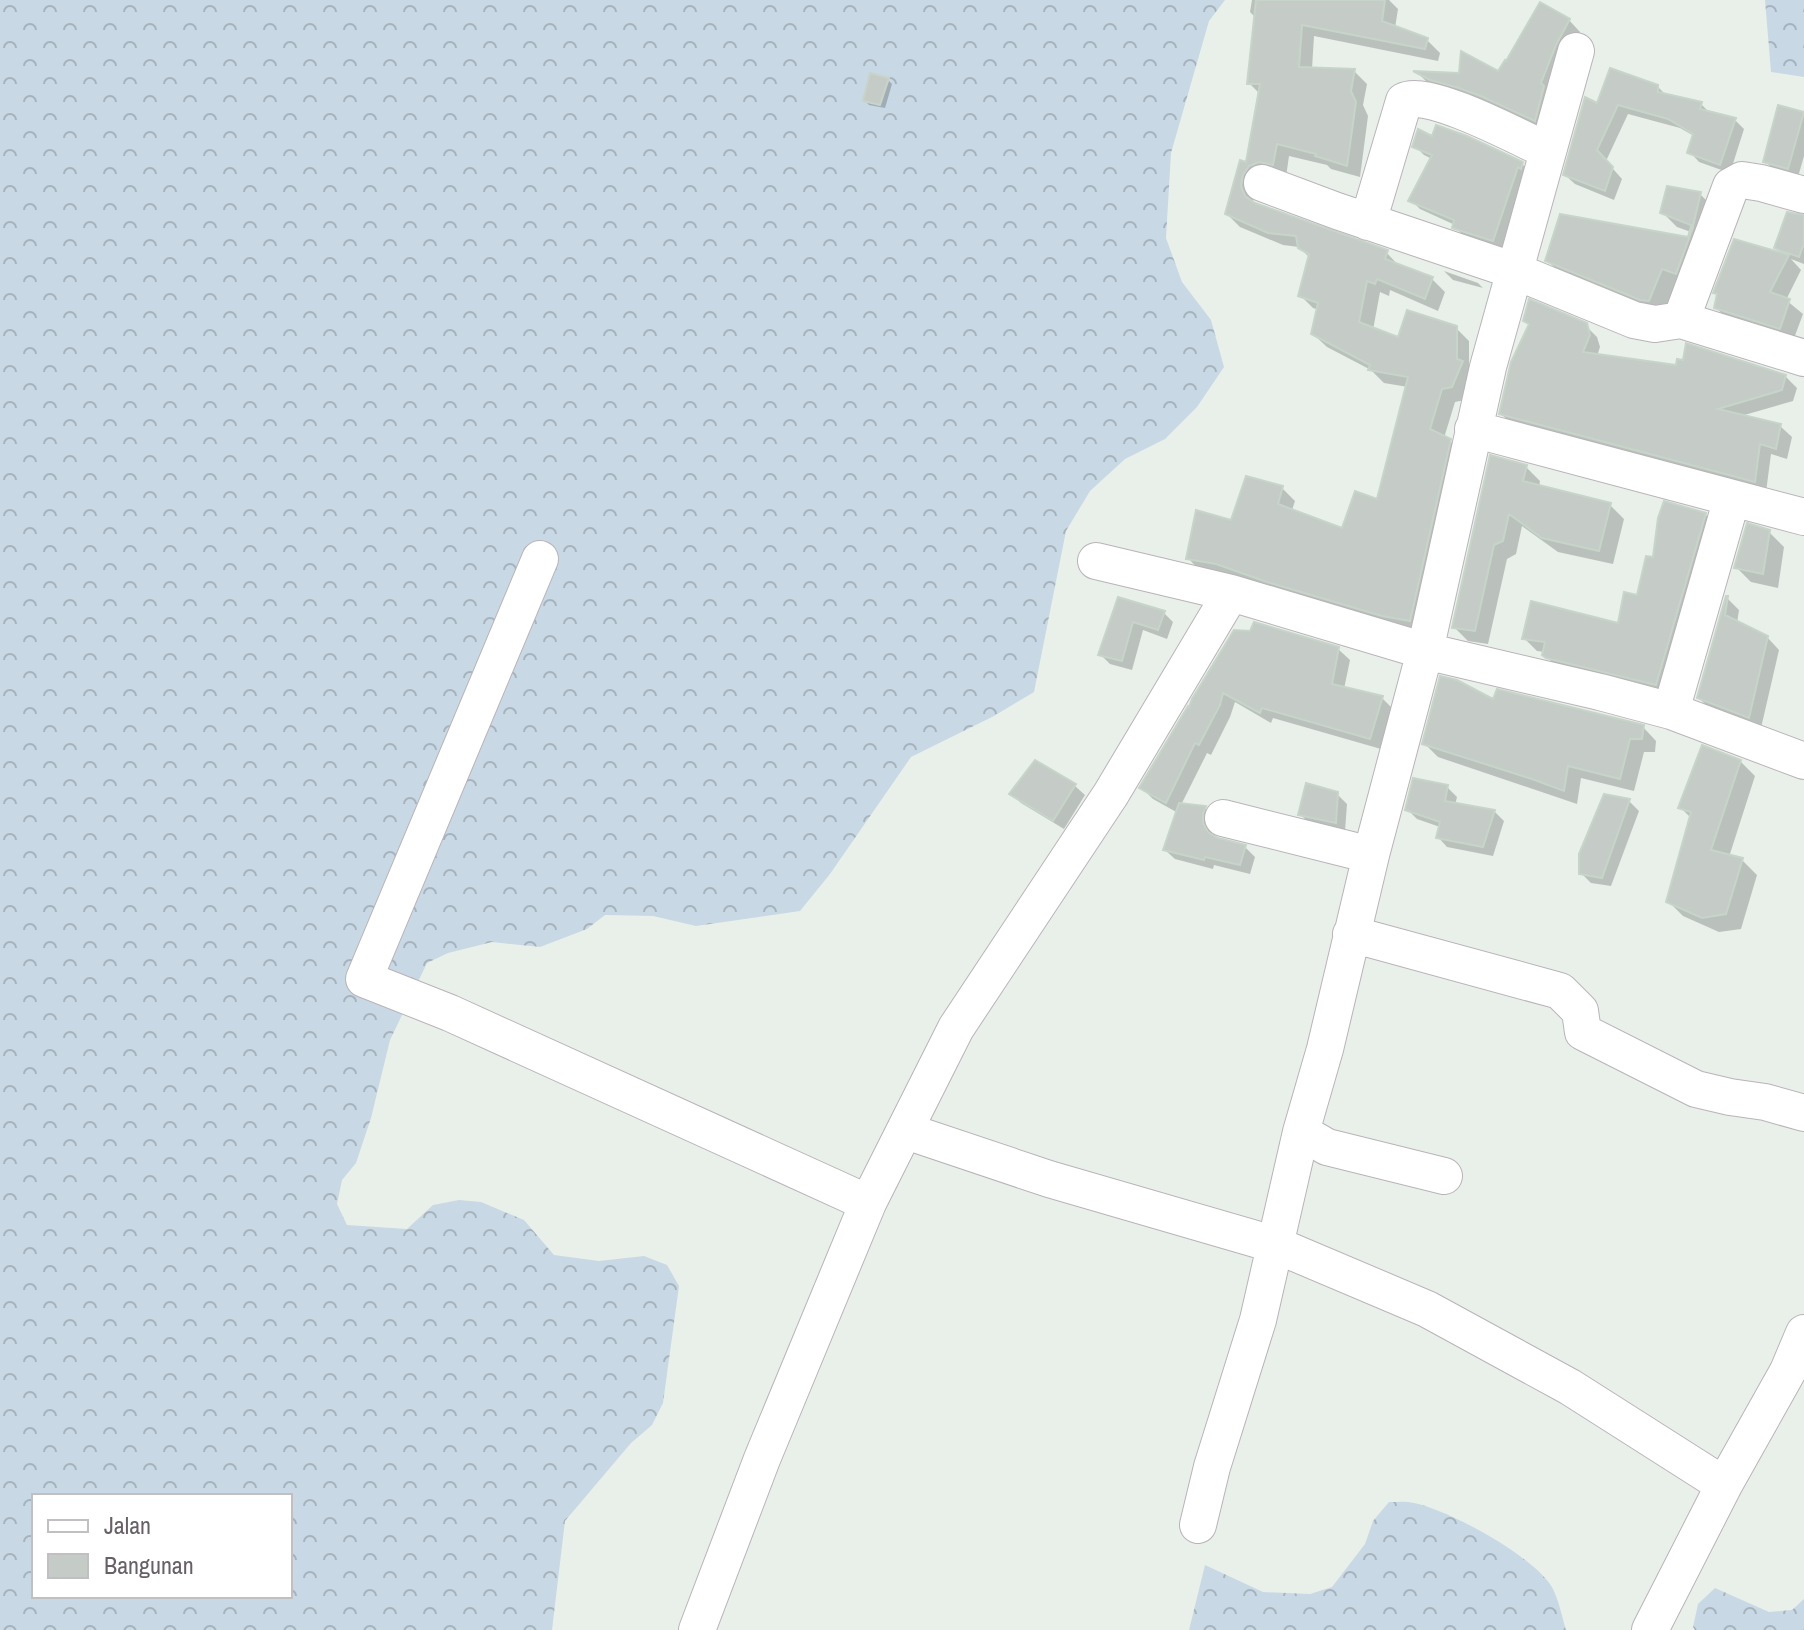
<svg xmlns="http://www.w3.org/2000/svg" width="1804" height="1630" font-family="'Archivo Narrow',sans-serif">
  <defs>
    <pattern id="forest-crowns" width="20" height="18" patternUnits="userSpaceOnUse" patternTransform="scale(2)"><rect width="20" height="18" fill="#c8d8e4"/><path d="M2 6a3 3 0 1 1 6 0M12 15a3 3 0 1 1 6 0" fill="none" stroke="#a6b3bd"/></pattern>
  </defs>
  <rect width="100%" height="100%" fill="#e9f0ea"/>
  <path fill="url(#forest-crowns)" fill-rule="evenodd" d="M0,0h1225l-16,21 -38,132 -5,85 16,44 29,38 13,47 -27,40 -32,32 -40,20 -35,32 -24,40 -32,161 -40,24 -83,41 -81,117 -30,37 -104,15 -43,-10 -48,-1 -18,14 -47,18 -48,-5 -44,11 -21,10 -37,77 -19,78 -15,45 -14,17 -5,24 10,21 60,4 26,-24 26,-5 22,2 43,18 30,35 45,6 45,-5 23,9 12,21 -16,117 -11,22 -21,18 -66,78 -13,109h-552zM34,1496h256v100h-256z
    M1765,0h39v77l-33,-5z
    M1389,1502c8,0 17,-1 25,1 35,7 122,54 139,86 6,12 9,28 13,41h-377l16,-65 58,27 47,2 22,-7 33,-43 8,-23z
    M1715,1588l54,24 23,-2 12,-11v31h-109l-2,-3 5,-23z"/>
  <path fill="#0003" d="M1252,0h137l9,9 -3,19 32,12 13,13 -2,8 -124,-25 -2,33 42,2 13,13 -4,21 5,11 -8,61 -29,-8 -4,-4 -38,-9 -3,21 -31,11 -2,12 2,5 131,47 13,14 33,13 13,13 -7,19 -48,-21 -1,6 -9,-4 -7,38 26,10 57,-12 13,13v30l-4,29 -10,2 -11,36 5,2 14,14 -40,179 -222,-61 -13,-14 44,-36 50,-34 13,13 -3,9 51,21 35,-30 30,-114 -24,-4 -13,-13 -44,-23 -14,-13 6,-24 -6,-2 -13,-13 10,-37 -11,-11 -16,-2 -43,-18 -13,-13 14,-52 7,2 12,-70 -11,-11 7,-65 -6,-6z
    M1569,20l11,12 -13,25 -21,74 -102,-40 -17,-9 -9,-9h81z
    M888,80l4,4 -7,24 -16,-3 -4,-4z
    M1657,86l10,10 34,8 10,10 24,6 9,9 -14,44 -31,-11 -9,-10 4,-16 -14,-8 -52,-14 -22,47 16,18 -8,21 -39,-16 -10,-9 34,-69z
    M1779,107l25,7v42l-6,21 -23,-6 -10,-10z
    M1433,138l89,26 9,9 -4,2 -25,74 -38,-13 -9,-9v-2l-35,-16 -9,-9 21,-41 -8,-4 -9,-9z
    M1700,194l14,14 -38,74 -13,32 -102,-40 -14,-14 15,-44 127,24 2,-8 -14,-5 -14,-14z
    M1804,217v47l-13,-5 10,11 -15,30 17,14 -10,27 -63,-20 -14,-13 68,-53 -7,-7z
    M1444,271l34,12 5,5 -30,-8z
    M1525,321l60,4 12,12 3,10 -3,9 81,11 107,9 12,12 -4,13 -52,15 39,10 12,11 -5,22 -16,-5 -5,38 -253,-67 -12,-11 30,-88z
    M1526,467l14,14 -1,6 71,18 14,14 -11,45 -55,-12 -36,-26 -6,28 -9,5 -19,85 -20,-3 -14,-14z
    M1705,514l13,13 -49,170 -111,-29 -13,-13v-3l-8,-1 -12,-12 95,-13 18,-28 16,-38z
    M1769,532l15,15 -6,41 -27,-6 -15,-15z
    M1727,598l12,12 -2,13 30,14 12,13 -18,78 -50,-18 -12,-12z
    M1119,599l45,14 9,9 -6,17 -24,-9 -11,40 -22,-6 -10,-10z
    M1338,649l12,11 -6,29 38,9 11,11 -12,40 -108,-31 -2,5 -36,-21 -5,15 -19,38 -4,-2 -26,52 24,3 10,9 -3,7v10l5,6 28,7 10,10 -5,17 -36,-9 -1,4 -38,-10 -10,-9 13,-37 -25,-14 -11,-11 52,-89z
    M1494,701l149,26 13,14 -1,11h-11l-10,39 -53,-13 -4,26 -139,-47 -14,-14z
    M1740,761l15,15 -26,81 13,3 15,15 -16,54 -22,3 -36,-16 -15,-15 23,-83 -11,-11z
    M1075,786l10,9 -21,34 -43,-26 -9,-9z
    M1447,787l10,10 -2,8 39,6 10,10 -11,35 -46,-9 -9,-10 2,-10 -23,-8 -10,-10z
    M1337,794l10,10 -2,27 -35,-7 -10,-10z
    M1629,801l10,10 -28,75 -20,-3 -10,-10z"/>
  <path fill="#c5cbc6" stroke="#c7d4c9" stroke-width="2" d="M1256,0h129l-3,21 46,17 -3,11 -123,-24 -3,42 56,2 -4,22 5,11 -9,64 -32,-10 1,-2 -39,-10 -4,21 -14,-3 -10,4 -6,9 -2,11 4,10 10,7 133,47 -3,9 48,18 -8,22 -48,-20 -2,5 -8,-3 -8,41 39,15 9,-27 50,16v33l6,2 -11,26 -10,2 -12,40 21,10 -41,182 -28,-5 -115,-34 -51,-18 -30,-5 10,-49 35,10 15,-44 37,10 -5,18 64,24 13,-37 22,8 31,-122 -40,-7 2,-5 -59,-31 7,-31 -20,-7 11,-42 -11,-6 -2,-12 -28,-3 -43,-19 15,-54 6,2 14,-78h-13z
    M1540,2l30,17 -14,26 -15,38 3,3 -9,35 -52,-24 -24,-9 -29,-8 -17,-9 46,2 2,-22 37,20 7,-11 1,1z
    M1610,68l48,17v7l44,10 -2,7 36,9 -16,47 -33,-12 6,-19 -25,-15 -50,-14 -21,45 16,17 -8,24 -42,-16 22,-78 12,6z
    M870,73l19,5 -9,27 -17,-4z
    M1778,105l26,7 -16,57 -25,-7z
    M1436,125l31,11 56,26 -2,7 -3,-2 -25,74 -41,-13 2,-8 -46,-19 24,-46 -20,-8 6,-18 14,7z
    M1667,186l34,6 -8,34 -33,-13z
    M1787,212l17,3v28l-5,14 -25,-9z
    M1560,214l128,23 3,-11 2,1 -17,47 -14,-5 -13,32 -9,-1 -95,-39z
    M1734,239l55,16 -19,37 20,7 -10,30 -66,-21 3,-14 -4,-1z
    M1529,299l58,24 3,12 -7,17 93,13 1,-6 6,1 3,-17 100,32 -4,15 -64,19 63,15 -5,25 -16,-5 -5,38 -256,-68 12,-52 18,-38 -6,-3z
    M1490,455l37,10 -4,16 88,22 -12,48 -57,-13 -33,-24 -6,27 -9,4 -19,86 -23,-3z
    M1664,501l42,12 -50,172 -110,-27 -4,-3 3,-13 -23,-3 9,-38 87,22 6,-31 13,3 9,-39 7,1 5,-39z
    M1747,523l23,7 -7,44 -29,-6z
    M1726,596h2l-3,19 43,21 -19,82 -52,-20z
    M1118,597l47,14 -7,19 -25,-8 -11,39 -24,-6z
    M1254,622l85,25 -7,37 51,12 -13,43 -108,-31 -2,5 -37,-20 -3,12 -21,40 -4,-2 -29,60 -27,-15 49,-82 1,1 3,-8 42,-69 16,1z
    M1440,676l17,4 36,19 4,-10 147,36 -2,14h-12l-10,40 -52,-13 -4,25 -32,-12 -110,-35z
    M1702,745l39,15 -30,90 32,8 -17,56 -24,4 -36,-16 25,-90 -13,-4z
    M1035,760l41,24 -23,37 -44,-27z
    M1413,778l35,7 -3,16 50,9 -12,37 -47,-9 4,-16 -35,-12z
    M1306,783l32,9 -2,31 -38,-8z
    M1604,794l26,5 -28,79 -23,-4v-20z
    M1179,803l27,3 -3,8v9l5,9 10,6 28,7 -6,20 -35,-8 -1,3 -41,-10z"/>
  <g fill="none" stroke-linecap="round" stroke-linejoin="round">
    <g stroke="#b9b3b9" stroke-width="38">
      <path id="minor" d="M1262,183l75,28 178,60 119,49 21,4 26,-4 123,38
        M1368,222l36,-121c23,-13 118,38 144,50
        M1681,320l50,-134 11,-6 19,3 43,12
        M1473,429l331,88
        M540,559l-176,420 86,34 418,190
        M1096,561l135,32 194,58 175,41 71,19 133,50
        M1671,711l61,-213
        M1223,818l148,37
        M1351,934l209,57 20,20 3,21 113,57 34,8 35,5 39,11
        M906,1131l143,48 227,66 151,64 143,78 154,98
        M1301,1132l26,15 117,29
        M1198,1525l14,-58 46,-147 43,-188 24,-83 46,-194 54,-204 63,-284 88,-316
        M697,1630l65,-171 106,-256 88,-175 155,-234 120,-201
        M1650,1630l74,-145 64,-114 16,-38"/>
    </g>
    <use href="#minor" stroke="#fff" stroke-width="36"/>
  </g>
  <rect x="32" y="1494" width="260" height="104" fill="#ffffff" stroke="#c2bfc2" stroke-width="2"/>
  <rect x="48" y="1520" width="40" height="12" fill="#ffffff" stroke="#c2bfc2" stroke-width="2"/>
  <text x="104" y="1534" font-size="24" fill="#676067">Jalan</text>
  <rect x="48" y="1554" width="40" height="24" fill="#c5cbc6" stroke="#c2bfc2" stroke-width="2"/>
  <text x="104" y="1574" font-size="24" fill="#676067">Bangunan</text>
</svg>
